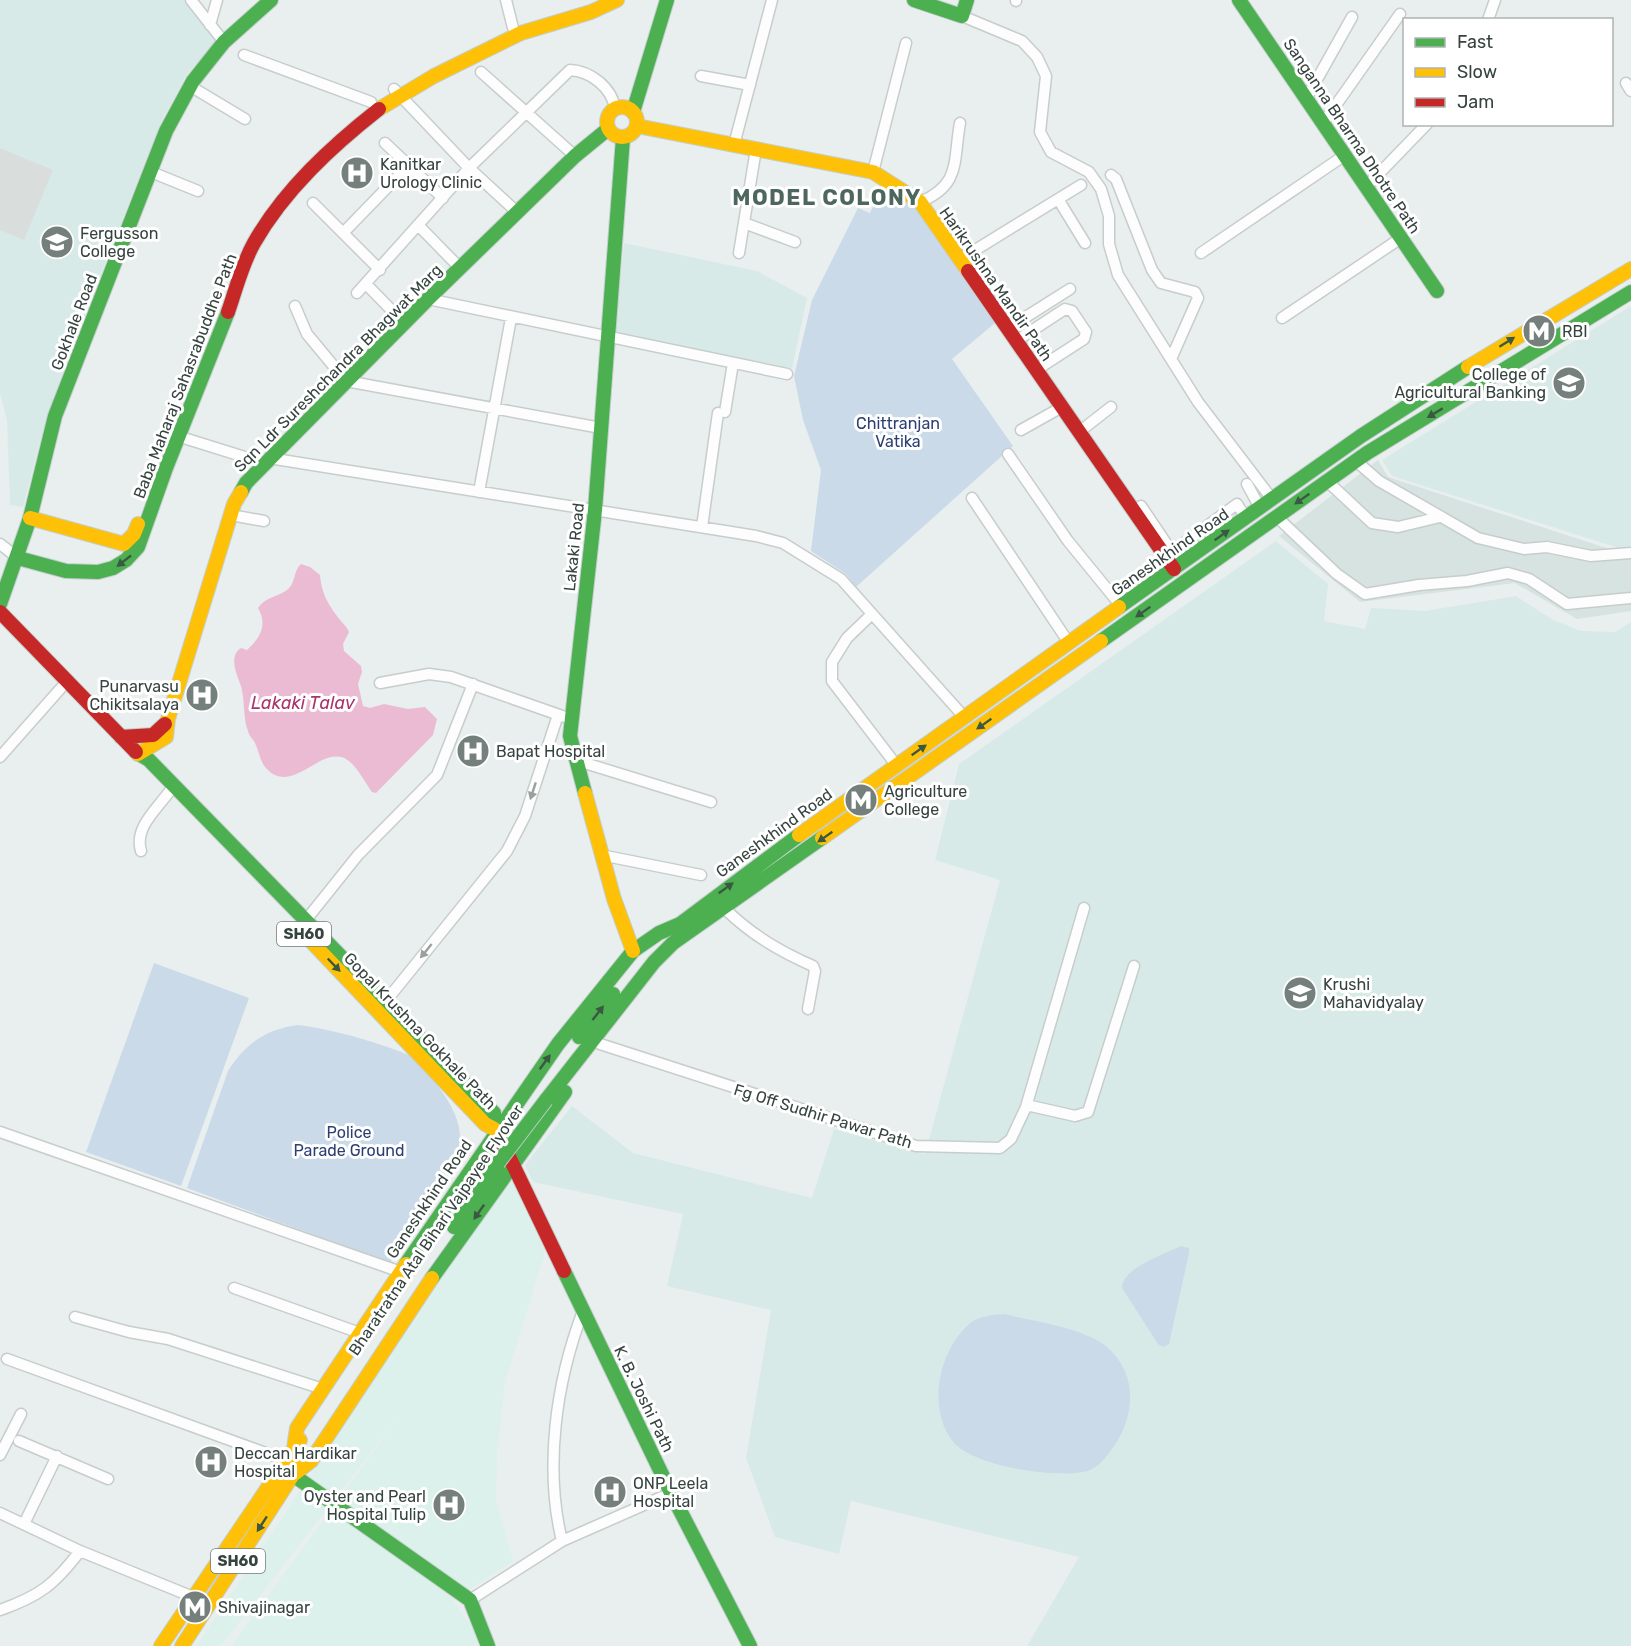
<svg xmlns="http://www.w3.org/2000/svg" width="1631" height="1646" font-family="Rubik,sans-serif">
  <rect width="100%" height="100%" fill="#e9efee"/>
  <path fill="#d6e3e0" d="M1378,460l10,17 243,79v55l-54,8 -62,-36 -155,19 -81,-66z"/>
  <path fill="#dcf1eb" d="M510,1177l35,75 -40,130 -8,74 -1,45 17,60 -60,39 21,31 4,15h-247l176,-240 -186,240h-25z"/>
  <path fill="#d8eae7" d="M0,0h184l33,42 -30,32 -26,48 -95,240 -25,75 -18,70 -13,-2 -3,-84 -7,-28z
    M624,243l133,28 50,27 -15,71 -177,-37z
    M1631,306v246l-239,-76 -10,-16z
    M1276,541l52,43 -4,37 41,8 6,-21 54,3 91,-15 37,24 28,11 34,1 16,-10v1024h-604l52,-89 -228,-56 -12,53 -64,-17 -29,-79 25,-148 -104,-24 16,-72 -150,-32 -8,-17 47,-59 61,47 179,45 22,-69 91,25 75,-274 -65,-20 24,-96z"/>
  <path fill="#cadae9" d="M883,184l32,22 80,117 -43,36 61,87 -157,141 -10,-13 -35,-23 10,-81 -18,-50 -9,-44 18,-76 46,-92 12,5z
    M154,963l95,35 -68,188 -95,-34z
    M298,1025c30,3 87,19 115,32 7,4 13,14 18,20 22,28 37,52 25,87l-66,99 -203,-75 41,-117c17,-27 38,-42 70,-46z
    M1181,1246l8,2v5l-20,91 -6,3 -5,-3 -36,-56c0,-20 43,-34 59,-42z
    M1004,1314c28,7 81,14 103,33 34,30 27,75 2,106 -9,12 -17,19 -33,20 -30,3 -99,-7 -121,-29 -29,-32 -17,-93 14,-120 10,-8 22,-9 35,-10z"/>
  <path fill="#d9dedd" d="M0,148l53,22 -29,70 -24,-10z"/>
  <path fill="#ebbbd3" d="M301,564l9,3 10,8c1,16 7,28 17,41 4,6 9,9 12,16l-6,12 1,7 17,15 1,6 -4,12 5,22 7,2 14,-4 24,5 17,-2 12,12 -4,16 -57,58 -4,-1c-8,-11 -15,-26 -26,-33 -26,-14 -54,38 -80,9 -6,-6 -7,-17 -11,-25 -2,-4 -6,-7 -7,-12 -5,-12 -3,-31 -7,-45 -4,-11 -13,-30 0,-38l6,2c13,-12 21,-25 11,-42 7,-11 20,-11 29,-18 9,-7 6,-19 14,-26z"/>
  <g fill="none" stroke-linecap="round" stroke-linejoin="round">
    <g stroke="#c7cdcc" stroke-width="13">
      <path id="street" d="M191,0l33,42
        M506,0l7,28
        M1016,1v-1
        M962,16l60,25 15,16 9,19 -6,56 6,11 5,9 38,20 12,17 8,27v28l9,31 80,127 74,97
        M1488,20l7,-20
        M210,25l7,-25
        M244,55l127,47
        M481,72l94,84
        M701,76l49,9
        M1626,83l5,8
        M190,86l55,33
        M394,89l75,79 49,45
        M1306,99l46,-82
        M1324,122l76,-108
        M385,143l58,55
        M734,145l38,-145
        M151,172l47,19
        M873,172l33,-129
        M1111,175l5,4 36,91 9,13 34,9 3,6 -27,61
        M1366,187l61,-63
        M1058,199l27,44
        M920,202c41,-17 33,-40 40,-79
        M313,203l67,67
        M744,223l51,19
        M418,225l42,43
        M344,232l65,-67
        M739,253l17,-104
        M1201,253l144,-98
        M959,260l122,-75
        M366,284l38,39
        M357,293l112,-125 101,-98c20,1 42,17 45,39
        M428,299l359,75
        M295,306l12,28 39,47 255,47
        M1282,318l119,-80
        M1007,329l63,-40
        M1016,341l49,-32 7,2 14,21 -2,7 -48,31
        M725,412l8,-49
        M1021,430l41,-23
        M1079,432l32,-25
        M171,434l93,29
        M1008,454l60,87 53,65
        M269,458l487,78 27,7 58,36 124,139
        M1356,461l23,20 99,57 46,11 23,-2 44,9 40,-3
        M1327,481l45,42 26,4 42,-10
        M1247,484l13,24
        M479,492l32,-174
        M972,498l97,145
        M1134,512l7,-6 31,46 65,-48 9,14
        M231,515l33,6
        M1277,517l60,57 28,20 54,-9 48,-4 41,-8 21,6 38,25 64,-6
        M702,527l16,-114
        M0,544l18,14
        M872,614l-25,24 -15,24v19l65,85
        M380,683l49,-9 22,3 114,40
        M0,757l61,-69
        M575,760l136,42
        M141,851c-7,-23 15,-41 28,-59
        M601,855l100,20
        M725,909c27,26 54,42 88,57l2,5 -7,38
        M306,920l52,-65 79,-80 36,-91
        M386,1001l121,-150 18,-35 33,-101
        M600,1044l316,102 84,2 11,-9 15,-32 5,-1 44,10 13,-4 46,-146
        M1026,1107l58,-199
        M0,1132l401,140
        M234,1288l126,45
        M75,1317l54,15 39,7 155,50
        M7,1359l278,101
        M19,1441l89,38
        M0,1455l21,-41
        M0,1513l80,38 113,46
        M24,1524l33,-68
        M562,1541c-18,-74 -6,-159 21,-230
        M470,1600l92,-59 109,-48
        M0,1610c40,-14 55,-26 80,-59"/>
    </g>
    <g stroke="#c2cfcd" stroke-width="16">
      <path id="fast" d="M914,0l48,16 5,-16
        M1239,0l198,291
        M633,112l34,-112
        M241,492l5,-9 182,-184 147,-143 33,-27
        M18,558l48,13 32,1 15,-4 13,-8 12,-13 28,-79 62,-156
        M0,604l30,-86 25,-102 111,-285 27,-50 31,-39 47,-42
        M1119,607l242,-171 107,-69
        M1101,641l266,-188 264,-161
        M136,752l13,8 345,353 2,17 8,16
        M585,793l-15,-57 25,-226 28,-372
        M579,1037l34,-43
        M546,1100l108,-138 19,-19 149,-105
        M454,1227l44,-64
        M406,1264l152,-220 75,-93 26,-18 21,-9 119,-89
        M564,1271l107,222 79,153
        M432,1278l133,-186
        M293,1475l177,125 18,46"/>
    </g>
    <g stroke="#c2cfcd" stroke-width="16">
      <path id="slow" d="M607 122a15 15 0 1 1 30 0a15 15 0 1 1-30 0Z
        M379,109l55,-33 87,-43 70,-21 26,-12
        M637,126l236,46 47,30 48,69
        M1468,367l163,-98
        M30,518l94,26 10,-10 4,-10
        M138,754l28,-17 2,-18 66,-215 7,-12
        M585,793l29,106 19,52
        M799,835l320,-228
        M822,838l279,-197
        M306,936l179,188 11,6
        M294,1448l3,-20 109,-164
        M293,1475l18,-14 121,-183
        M161,1646l139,-206
        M182,1646l116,-179"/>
    </g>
    <g stroke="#c2cfcd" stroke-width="16">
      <path id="jam" d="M968,271l206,298
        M228,312c8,-23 14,-48 26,-69 30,-53 78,-97 125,-134
        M0,612l136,140
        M121,737l32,-2 12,-11
        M504,1146l60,125"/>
    </g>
    <use href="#street" stroke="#fcfdfc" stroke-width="10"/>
    <use href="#fast" stroke="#4caf50" stroke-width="14"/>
    <use href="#slow" stroke="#ffc107" stroke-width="14"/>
    <use href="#jam" stroke="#c62828" stroke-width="14"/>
    <g stroke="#b8d0cb" stroke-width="16" stroke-linecap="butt">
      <path id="fast-bridge" d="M498,1163l48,-63"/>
    </g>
    <use href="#fast-bridge" stroke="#4caf50" stroke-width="14"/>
  </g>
  <defs><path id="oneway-solid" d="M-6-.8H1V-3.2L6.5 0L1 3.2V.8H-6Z" transform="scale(1.5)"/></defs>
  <g fill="#3a5943">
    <use href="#oneway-solid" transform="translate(1507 342) rotate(-32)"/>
    <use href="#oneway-solid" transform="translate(1435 413) rotate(149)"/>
    <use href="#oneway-solid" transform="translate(1302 499) rotate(145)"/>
    <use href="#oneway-solid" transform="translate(1222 535) rotate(-35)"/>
    <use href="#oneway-solid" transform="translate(124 561) rotate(142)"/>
    <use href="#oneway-solid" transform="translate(1143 612) rotate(145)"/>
    <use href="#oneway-solid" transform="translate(984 724) rotate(145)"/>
    <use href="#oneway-solid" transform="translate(919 750) rotate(-35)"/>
    <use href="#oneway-solid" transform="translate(825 837) rotate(145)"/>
    <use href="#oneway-solid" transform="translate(726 888) rotate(-36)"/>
    <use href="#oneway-solid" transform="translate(334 965) rotate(46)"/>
    <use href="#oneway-solid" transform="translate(598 1013) rotate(-52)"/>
    <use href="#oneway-solid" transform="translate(545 1062) rotate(-54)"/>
    <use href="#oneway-solid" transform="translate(479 1212) rotate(125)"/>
    <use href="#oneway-solid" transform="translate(262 1524) rotate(123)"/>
  </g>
  <g fill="#99a09e">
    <use href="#oneway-solid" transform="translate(533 791) rotate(108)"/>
    <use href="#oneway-solid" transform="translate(426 951) rotate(129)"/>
  </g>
  <defs>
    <g id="hospital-disc" transform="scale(1.725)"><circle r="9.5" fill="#75807d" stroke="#fff"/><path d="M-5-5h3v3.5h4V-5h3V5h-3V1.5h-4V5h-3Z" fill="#fff"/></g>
    <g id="university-disc" transform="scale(1.725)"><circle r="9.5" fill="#75807d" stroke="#fff"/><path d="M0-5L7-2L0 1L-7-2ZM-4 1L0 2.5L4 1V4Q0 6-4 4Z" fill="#fff"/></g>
    <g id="metro-disc" transform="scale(1.725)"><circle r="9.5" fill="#75807d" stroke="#fff"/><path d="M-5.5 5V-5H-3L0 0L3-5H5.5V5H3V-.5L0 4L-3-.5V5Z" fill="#fff"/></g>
  </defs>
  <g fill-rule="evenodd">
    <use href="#hospital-disc" x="357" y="173"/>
    <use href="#university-disc" x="57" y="242"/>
    <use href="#metro-disc" x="1539" y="331"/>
    <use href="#university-disc" x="1569" y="383"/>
    <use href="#hospital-disc" x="202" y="695"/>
    <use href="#hospital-disc" x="473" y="751"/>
    <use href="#metro-disc" x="861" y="800"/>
    <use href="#university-disc" x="1300" y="993"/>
    <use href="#hospital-disc" x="211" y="1462"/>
    <use href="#hospital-disc" x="610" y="1492"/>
    <use href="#hospital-disc" x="449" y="1505"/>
    <use href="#metro-disc" x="195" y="1607"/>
  </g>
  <g text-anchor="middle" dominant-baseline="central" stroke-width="6" stroke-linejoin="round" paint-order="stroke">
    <g fill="#fff" stroke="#727c79" stroke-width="1.5">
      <rect x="277" y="922" width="54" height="24" rx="4.5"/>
      <rect x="211" y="1549" width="54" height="24" rx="4.5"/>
    </g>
    <g font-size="15" font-weight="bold" fill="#364440">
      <text x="304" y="934">SH60</text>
      <text x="238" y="1561">SH60</text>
    </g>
    <g font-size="16" fill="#364440" stroke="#fff">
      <text transform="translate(1352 136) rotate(56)">Sanganna Bharma Dhotre Path</text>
      <text transform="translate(996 284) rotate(55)">Harikrushna Mandir Path</text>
      <text transform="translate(74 322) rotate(-69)">Gokhale Road</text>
      <text transform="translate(338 368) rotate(-45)">Sqn Ldr Sureshchandra Bhagwat Marg</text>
      <text transform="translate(185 376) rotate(-69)">Baba Maharaj Sahasrabuddhe Path</text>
      <text transform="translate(574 547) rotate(-84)">Lakaki Road</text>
      <text transform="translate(1170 552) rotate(-35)">Ganeshkhind Road</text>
      <text transform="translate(774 833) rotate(-36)">Ganeshkhind Road</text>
      <text transform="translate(420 1031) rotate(46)">Gopal Krushna Gokhale Path</text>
      <text transform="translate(823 1116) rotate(17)">Fg Off Sudhir Pawar Path</text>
      <text transform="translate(429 1199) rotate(-56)">Ganeshkhind Road</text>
      <text transform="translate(436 1230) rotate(-56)">Bharatratna Atal Bihari Vajpayee Flyover</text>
      <text transform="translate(644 1399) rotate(64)">K. B. Joshi Path</text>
    </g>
    <g font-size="16" fill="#364440" stroke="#fff" text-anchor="start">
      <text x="380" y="164">Kanitkar<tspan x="380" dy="18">Urology Clinic</tspan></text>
      <text x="80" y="233">Fergusson<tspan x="80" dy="18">College</tspan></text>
      <text x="1562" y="331">RBI</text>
      <text x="1546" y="374" text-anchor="end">College of<tspan x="1546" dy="18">Agricultural Banking</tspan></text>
      <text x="179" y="686" text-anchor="end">Punarvasu<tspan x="179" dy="18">Chikitsalaya</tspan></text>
      <text x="496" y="751">Bapat Hospital</text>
      <text x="884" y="791">Agriculture<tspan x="884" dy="18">College</tspan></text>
      <text x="1323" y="984">Krushi<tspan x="1323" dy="18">Mahavidyalay</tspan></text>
      <text x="234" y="1453">Deccan Hardikar<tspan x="234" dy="18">Hospital</tspan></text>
      <text x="633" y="1483">ONP Leela<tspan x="633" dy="18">Hospital</tspan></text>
      <text x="426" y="1496" text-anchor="end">Oyster and Pearl<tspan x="426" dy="18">Hospital Tulip</tspan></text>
      <text x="218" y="1607">Shivajinagar</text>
    </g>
    <g font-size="16" fill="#2c3f73" stroke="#fff">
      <text x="898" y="423">Chittranjan<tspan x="898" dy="18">Vatika</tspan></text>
      <text x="349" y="1132">Police<tspan x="349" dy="18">Parade Ground</tspan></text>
    </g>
    <g font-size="18" font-style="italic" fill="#ab346c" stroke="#fff">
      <text x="303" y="703">Lakaki Talav</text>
    </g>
    <g font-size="22" font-weight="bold" letter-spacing="1.5" fill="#4d675f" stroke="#fff">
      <text x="827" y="197">MODEL COLONY</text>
    </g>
  </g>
  <rect x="1403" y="18" width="210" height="108" fill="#ffffff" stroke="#afb4b3" stroke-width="1.5"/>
  <rect x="1415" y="38" width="30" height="9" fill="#4caf50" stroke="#afb4b3" stroke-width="1.5"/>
  <text x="1457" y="48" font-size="18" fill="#364440">Fast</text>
  <rect x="1415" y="68" width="30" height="9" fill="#ffc107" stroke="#afb4b3" stroke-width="1.5"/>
  <text x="1457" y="78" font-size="18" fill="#364440">Slow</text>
  <rect x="1415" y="98" width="30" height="9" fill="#c62828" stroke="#afb4b3" stroke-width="1.5"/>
  <text x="1457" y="108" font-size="18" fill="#364440">Jam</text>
</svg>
